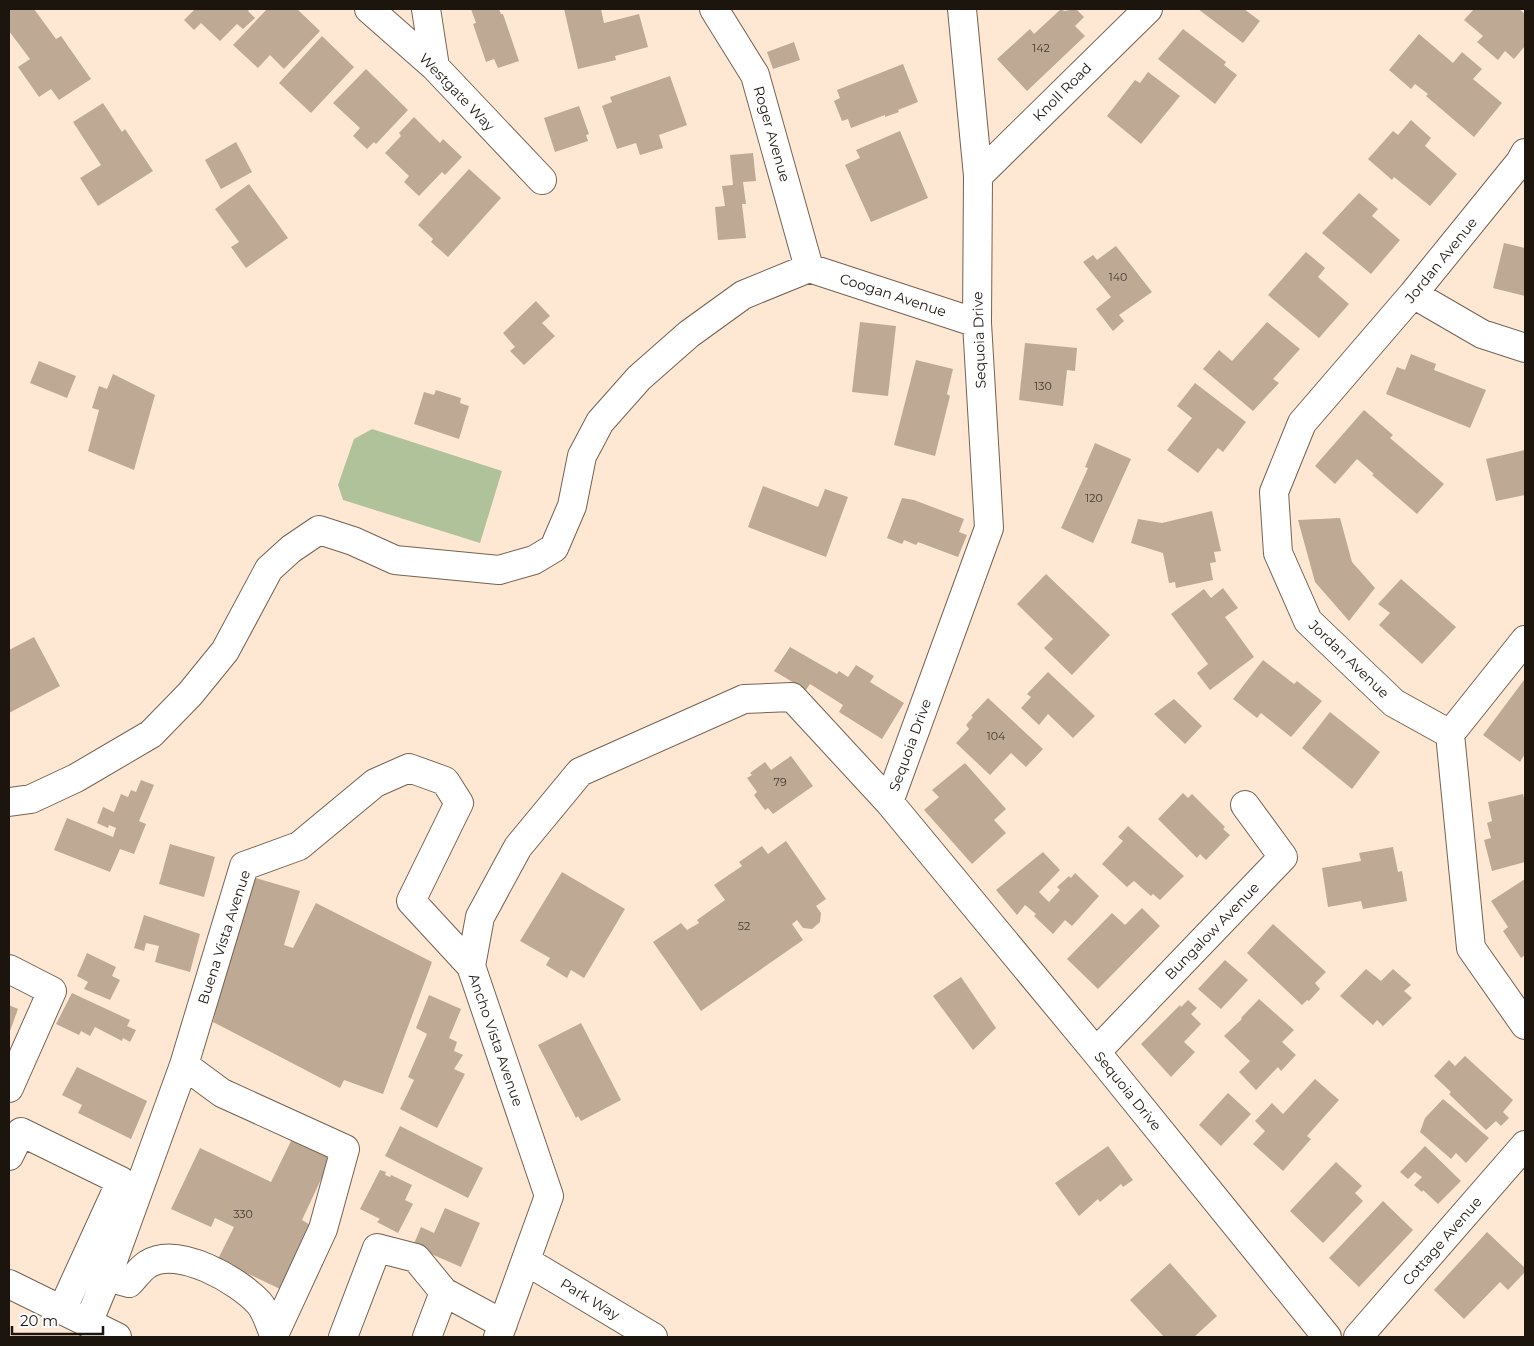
<svg xmlns="http://www.w3.org/2000/svg" width="1534" height="1346" font-family="Montserrat,sans-serif">
  <rect width="100%" height="100%" fill="#ffe8d3"/>
  <path fill="#afc299" d="M372,429l130,42 -22,72 -137,-43 -5,-15 16,-46z"/>
  <path fill="#bea995" d="M9,9h25l22,30 5,-3 30,43 -32,21 -8,-11 -12,8 -21,-30 12,-8 -21,-28z
    M195,9h55l-2,2 7,7 -12,11 -6,-5 -17,17 -19,-18 -7,7 -10,-10z
    M267,9h30l23,22 -36,38 -14,-14 -12,13 -25,-23z
    M471,9h28l2,5h2l16,47 -21,7 -4,-9 -8,3 -13,-38 3,-1z
    M564,9h37l3,14 35,-9 9,33 -33,9 1,4 -38,9z
    M1061,9l3,2 12,-2 8,8 -9,9 10,10 -58,55 -30,-32 33,-30 4,5z
    M1198,9h46l16,12 -17,22z
    M1474,9h45l6,5v32l-11,13 -9,-8 -7,9 -21,-18 6,-6 -19,-16z
    M1183,29l43,33 -2,3 13,10 -22,29 -57,-45z
    M1419,34l34,29 9,-11 20,17 -9,10 29,24 -28,34 -48,-41 2,-2 -13,-10 -4,5 -22,-19z
    M322,36l32,31 -43,46 -32,-30z
    M794,42l6,18 -27,9 -6,-17z
    M903,64l15,38 -20,8 1,2 -14,5v-2l-34,13 -3,-9 -6,2 -8,-20 6,-3 -3,-8z
    M366,69l42,41 -32,34 -2,-2 -7,7 -14,-13 7,-8 -27,-25z
    M1148,72l32,24 -39,48 -34,-28 28,-36 5,3z
    M670,76l17,49 -28,10 4,13 -23,7 -4,-12 -19,6 -15,-43 10,-4 -2,-5z
    M103,103l19,29 3,-3 28,42 -55,35 -18,-28 21,-13 -28,-43z
    M579,106l10,28 -3,1 2,6 -33,11 -11,-34z
    M414,117l26,26 3,-4 19,18 -17,18 -3,-3 -23,24 -15,-14 5,-6 -24,-23 16,-17 -2,-3z
    M1411,120l20,18 -6,8 32,28 -27,32 -36,-29 -2,3 -24,-21 25,-28 5,4z
    M900,131l28,67 -57,24 -26,-57 15,-7 -4,-8z
    M236,142l16,30 -31,17 -16,-29z
    M753,153l3,28 -13,1 3,22h-4l4,34 -28,2 -3,-33 10,-1 -3,-20 11,-1 -3,-30z
    M469,169l32,29 -53,59 -17,-15 2,-3 -15,-14z
    M249,184l39,54 -42,30 -15,-21 8,-5 -24,-33z
    M1359,193l19,16 -6,7 28,24 -29,34 -49,-41z
    M1504,243l21,5v48l-32,-8z
    M1116,246l36,46 -33,23 5,6 -11,10 -17,-22 15,-12 -28,-35 10,-7 4,5z
    M1306,252l19,16 -7,9 31,27 -30,34 -51,-43z
    M536,301l14,15 -8,7 13,13 -31,29 -14,-14 5,-4 -12,-14z
    M860,322l36,4 -8,70 -36,-4z
    M1267,322l33,27 -27,30 6,4 -26,28 -50,-42 16,-19 13,11z
    M1025,343l52,5 -2,23 -8,-1 -4,36 -44,-6z
    M1411,354l25,10 -2,6 52,20 -16,38 -84,-34 11,-27 8,3z
    M916,360l37,9 -6,25 3,2 -15,60 -41,-11z
    M39,361l37,15 -9,22 -37,-15z
    M113,374l42,21 -21,75 -46,-19 11,-41 -7,-2 7,-22 8,3z
    M1195,383l51,39 -23,30 -5,-4 -20,25 -31,-23 25,-32 -15,-12z
    M436,390l25,8 -1,5 9,3 -10,33 -45,-15 10,-32 10,3z
    M1364,410l29,25 -3,3 54,46 -27,30 -45,-39 2,-1 -17,-15 -22,25 -20,-18z
    M1095,443l36,16 -38,84 -32,-15 27,-60 -3,-1z
    M1525,450v45l-29,6 -10,-42z
    M763,486l55,21 7,-18 23,8 -22,60 -78,-30z
    M902,498l12,2 50,19 -5,13 8,3 -9,22 -40,-15 -2,3 -12,-5 -2,4 -15,-6z
    M1212,511l9,40 -7,1 2,10 -6,1 3,17 -37,8 -1,-6 -6,1 -6,-30 -32,-10 7,-24 24,4z
    M1340,518l12,44 23,26 -26,33 -34,-39 -17,-62z
    M1046,574l64,61 -38,40 -28,-27 9,-9 -36,-35z
    M1401,579l55,48 -34,37 -43,-39 11,-12 -12,-9z
    M1223,588l15,20 -13,9 29,40 -44,33 -13,-17 11,-9 -37,-50 33,-25 7,9z
    M34,637l26,49 -51,27v-63z
    M790,647l47,27 2,-3 9,6 8,-12 18,11 -4,6 34,21 -22,36 -43,-27 4,-7 -33,-21 -4,6 -32,-19z
    M1263,660l31,24 3,-3 25,20 -31,36 -30,-24 -4,5 -24,-19z
    M1048,672l47,44 -22,22 -25,-24 -9,11 -18,-17 10,-11 -4,-3z
    M1524,680l1,74 -5,8 -37,-27z
    M988,698l55,51 -17,18 -15,-14 -21,22 -34,-32 13,-14 -3,-4 7,-8 -2,-1z
    M1174,699l28,27 -17,18 -31,-30z
    M1330,712l50,40 -28,37 -50,-41z
    M791,756l22,30 -40,28 -5,-6 -3,2 -11,-15 3,-3 -10,-14 5,-3 -2,-2 15,-11 6,8z
    M965,763l41,46 -12,11 12,13 -34,31 -48,-54 15,-13 -7,-7z
    M141,780l13,5 -15,36 7,3 -12,30 -14,-5 -10,23 -56,-22 13,-32 46,19 3,-9 -7,-3 -1,3 -11,-5 6,-16 11,5 7,-18 7,3 3,-7 5,2z
    M1183,793l5,5 4,-4 33,33 -2,2 7,6 -24,25 -6,-6 -3,4 -39,-39z
    M1523,794l2,9v59l-33,9 -8,-31 7,-2 -4,-15 5,-2 -4,-19z
    M1128,826l56,50 -24,24 -7,-6 -2,2 -17,-15 -7,6 -25,-23 21,-23 -5,-4z
    M786,841l40,58 -10,7 5,7 -1,9 -8,7 -9,-1 -6,-8 -5,4 11,16 -102,71 -48,-69 28,-19 6,7 12,-7 -2,-3 28,-20 -11,-15 28,-19 -3,-4 23,-16 6,8z
    M170,844l45,13 -11,40 -45,-13z
    M1393,847l5,25 4,-1 5,30 -44,8 -2,-8 -33,6 -6,-39 39,-7 -2,-8z
    M1043,852l17,18 -21,22 10,10 11,-12 -3,-3 12,-11 2,2 4,-5 24,23 -27,30 -7,-6 -12,14 -19,-18 2,-2 -11,-9 -8,10 -21,-25z
    M562,872l63,37 -41,69 -13,-8 -4,8 -21,-13 4,-7 -30,-17z
    M249,876l51,15 -16,54 9,3 23,-45 116,59 -49,132 -39,-14 -4,8 -127,-66z
    M1525,879v76l-4,3 -18,-27 5,-4 -17,-26z
    M1142,908l18,18 -62,63 -31,-30 45,-46 13,12z
    M144,915l56,19 -10,38 -35,-10 4,-16 -13,-3 -2,8 -10,-3z
    M1273,924l53,48 -11,11 5,6 -11,12 -2,-1 -5,5 -55,-52z
    M87,953l29,14 -4,9 8,4 -10,20 -26,-11 4,-7 -11,-6z
    M1225,960l23,20 -27,29 -23,-20z
    M1366,969l15,12 12,-12 18,16 -7,6 8,7 -29,28 -6,-6 -4,5 -33,-29z
    M961,977l35,51 -23,22 -40,-54z
    M72,993l58,27 -3,6 9,4 -6,12 -7,-4 -1,3 -27,-14 -5,9 -9,-5 -2,4 -23,-11z
    M429,995l32,14 -12,29 8,4 -3,9 9,4 -9,14 11,5 -28,54 -37,-19 14,-29 -6,-3 19,-43 -11,-6z
    M1259,999l35,31 -12,12 14,13 -15,16 -3,-4 -22,23 -17,-18 11,-11 -26,-25 18,-17 -1,-1z
    M1188,1000l9,8 -6,6 10,10 -17,18 11,10 -24,25 -30,-33 39,-39 1,2z
    M9,1005l9,4 -9,25z
    M581,1023l40,77 -40,21 -3,-5 -2,2 -38,-73z
    M1465,1056l48,44 -10,12 6,6 -8,8 -5,-5 -10,9 -37,-36 2,-2 -17,-16 15,-16 6,6z
    M77,1067l70,34 -16,38 -53,-26 4,-8 -20,-10z
    M1315,1079l24,21 -32,36 4,3 -28,32 -30,-27 12,-13 -10,-10 17,-18 11,11z
    M1228,1093l23,21 -30,32 -22,-21z
    M1443,1099l46,39 -23,25 -10,-10 -5,6 -31,-27 5,-14z
    M400,1126l83,42 -15,30 -83,-42z
    M292,1139l39,19 -29,62 10,6 -30,64 -64,-31 16,-32 -19,-9 -4,9 -40,-18 29,-61 71,34z
    M1108,1146l25,34 -10,7 -2,-3 -21,18 -2,-3 -19,17 -24,-33z
    M1425,1146l36,35 -23,23 -15,-14 -1,2 -8,-7 8,-8 -7,-5 -7,7 -8,-7z
    M1336,1162l26,24 -7,7 8,8 -40,42 -33,-32z
    M380,1170l6,2 -1,3 5,2 1,-2 21,10 -7,15 8,4 -15,29 -21,-11 3,-3 -20,-10z
    M1383,1201l30,29 -54,57 -30,-29z
    M445,1208l35,15 -19,44 -48,-21 8,-19 13,6z
    M1487,1232l38,36v4l-17,18 -8,-8 -36,37 -30,-29z
    M1170,1263l47,53 -23,21h-30l-34,-37z"/>
  <g fill="none" stroke-linecap="round" stroke-linejoin="round">
    <g stroke="#756250" stroke-width="30">
      <path id="minor" d="M369,9l66,58 107,113
        M426,9l9,58
        M714,9l41,66 54,193
        M962,9l16,167 -1,147 12,205 -100,274 207,250 231,285
        M1525,153l-5,9 -107,132 -111,129 -28,69 4,61 30,68 86,82 56,31 21,214 54,77
        M978,176l170,-167
        M809,268l168,55
        M1413,294l69,40 43,14
        M1450,734l75,-94
        M9,802l22,-3 45,-21 75,-44 39,-40 35,-43 44,-82 22,-20 28,-19 34,11 42,19 104,10 35,-10 20,-12 18,-42 10,-50 18,-34 39,-44 50,-44 54,-39 66,-27
        M9,969l43,22 -43,97
        M1096,1052l187,-195 -38,-52
        M184,1065l38,28 123,56 -22,80 -50,108
        M9,1156l12,-24 100,49 -59,129
        M526,1261l127,76
        M107,1277l22,6c6,-6 12,-15 19,-19 30,-19 91,17 111,39 7,8 11,22 15,32
        M444,1292l59,32
        M88,1323l19,-46 77,-212 60,-199 55,-20 76,-63 34,-15 36,13 14,22 -48,98 60,65
        M343,1337l34,-89 39,10 28,34 -17,45
        M498,1337l51,-141 -78,-230 9,-49 38,-70 62,-75 164,-73 48,-2 97,105
        M1358,1337l167,-192"/>
    </g>
    <g stroke="#756250" stroke-width="30">
      <path id="major" d="M9,1284l108,53"/>
    </g>
    <use href="#minor" stroke="#fff" stroke-width="28"/>
    <use href="#major" stroke="#fff" stroke-width="28"/>
  </g>
  <g text-anchor="middle" dominant-baseline="central" stroke-width="4" stroke-linejoin="round" paint-order="stroke">
    <g font-size="11" fill="#443a30">
      <text x="1041" y="48">142</text>
      <text x="1118" y="277">140</text>
      <text x="1043" y="386">130</text>
      <text x="1094" y="498">120</text>
      <text x="996" y="736">104</text>
      <text x="780" y="782">79</text>
      <text x="744" y="926">52</text>
      <text x="243" y="1214">330</text>
    </g>
    <g font-size="14" fill="#1c150e" stroke="#fff">
      <text transform="translate(457 92) rotate(46)">Westgate Way</text>
      <text transform="translate(1062 92) rotate(-45)">Knoll Road</text>
      <text transform="translate(772 134) rotate(74)">Roger Avenue</text>
      <text transform="translate(1441 260) rotate(-51)">Jordan Avenue</text>
      <text transform="translate(893 295) rotate(18)">Coogan Avenue</text>
      <text transform="translate(979 340) rotate(-92)">Sequoia Drive</text>
      <text transform="translate(1349 659) rotate(44)">Jordan Avenue</text>
      <text transform="translate(910 745) rotate(-70)">Sequoia Drive</text>
      <text transform="translate(1212 931) rotate(-46)">Bungalow Avenue</text>
      <text transform="translate(224 937) rotate(-72)">Buena Vista Avenue</text>
      <text transform="translate(496 1040) rotate(71)">Ancho Vista Avenue</text>
      <text transform="translate(1128 1091) rotate(51)">Sequoia Drive</text>
      <text transform="translate(1442 1241) rotate(-49)">Cottage Avenue</text>
      <text transform="translate(590 1299) rotate(31)">Park Way</text>
    </g>
  </g>
  <rect width="1534" height="1346" fill="none" stroke="#1c150e" stroke-width="20"/>
  <path d="M12 1326v8h91v-8" fill="none" stroke="#1c150e" stroke-width="2.5"/>
  <text x="20" y="1326" font-size="15" fill="#1c150e" stroke="#ffffff" stroke-width="4" paint-order="stroke">20 m</text>
</svg>
